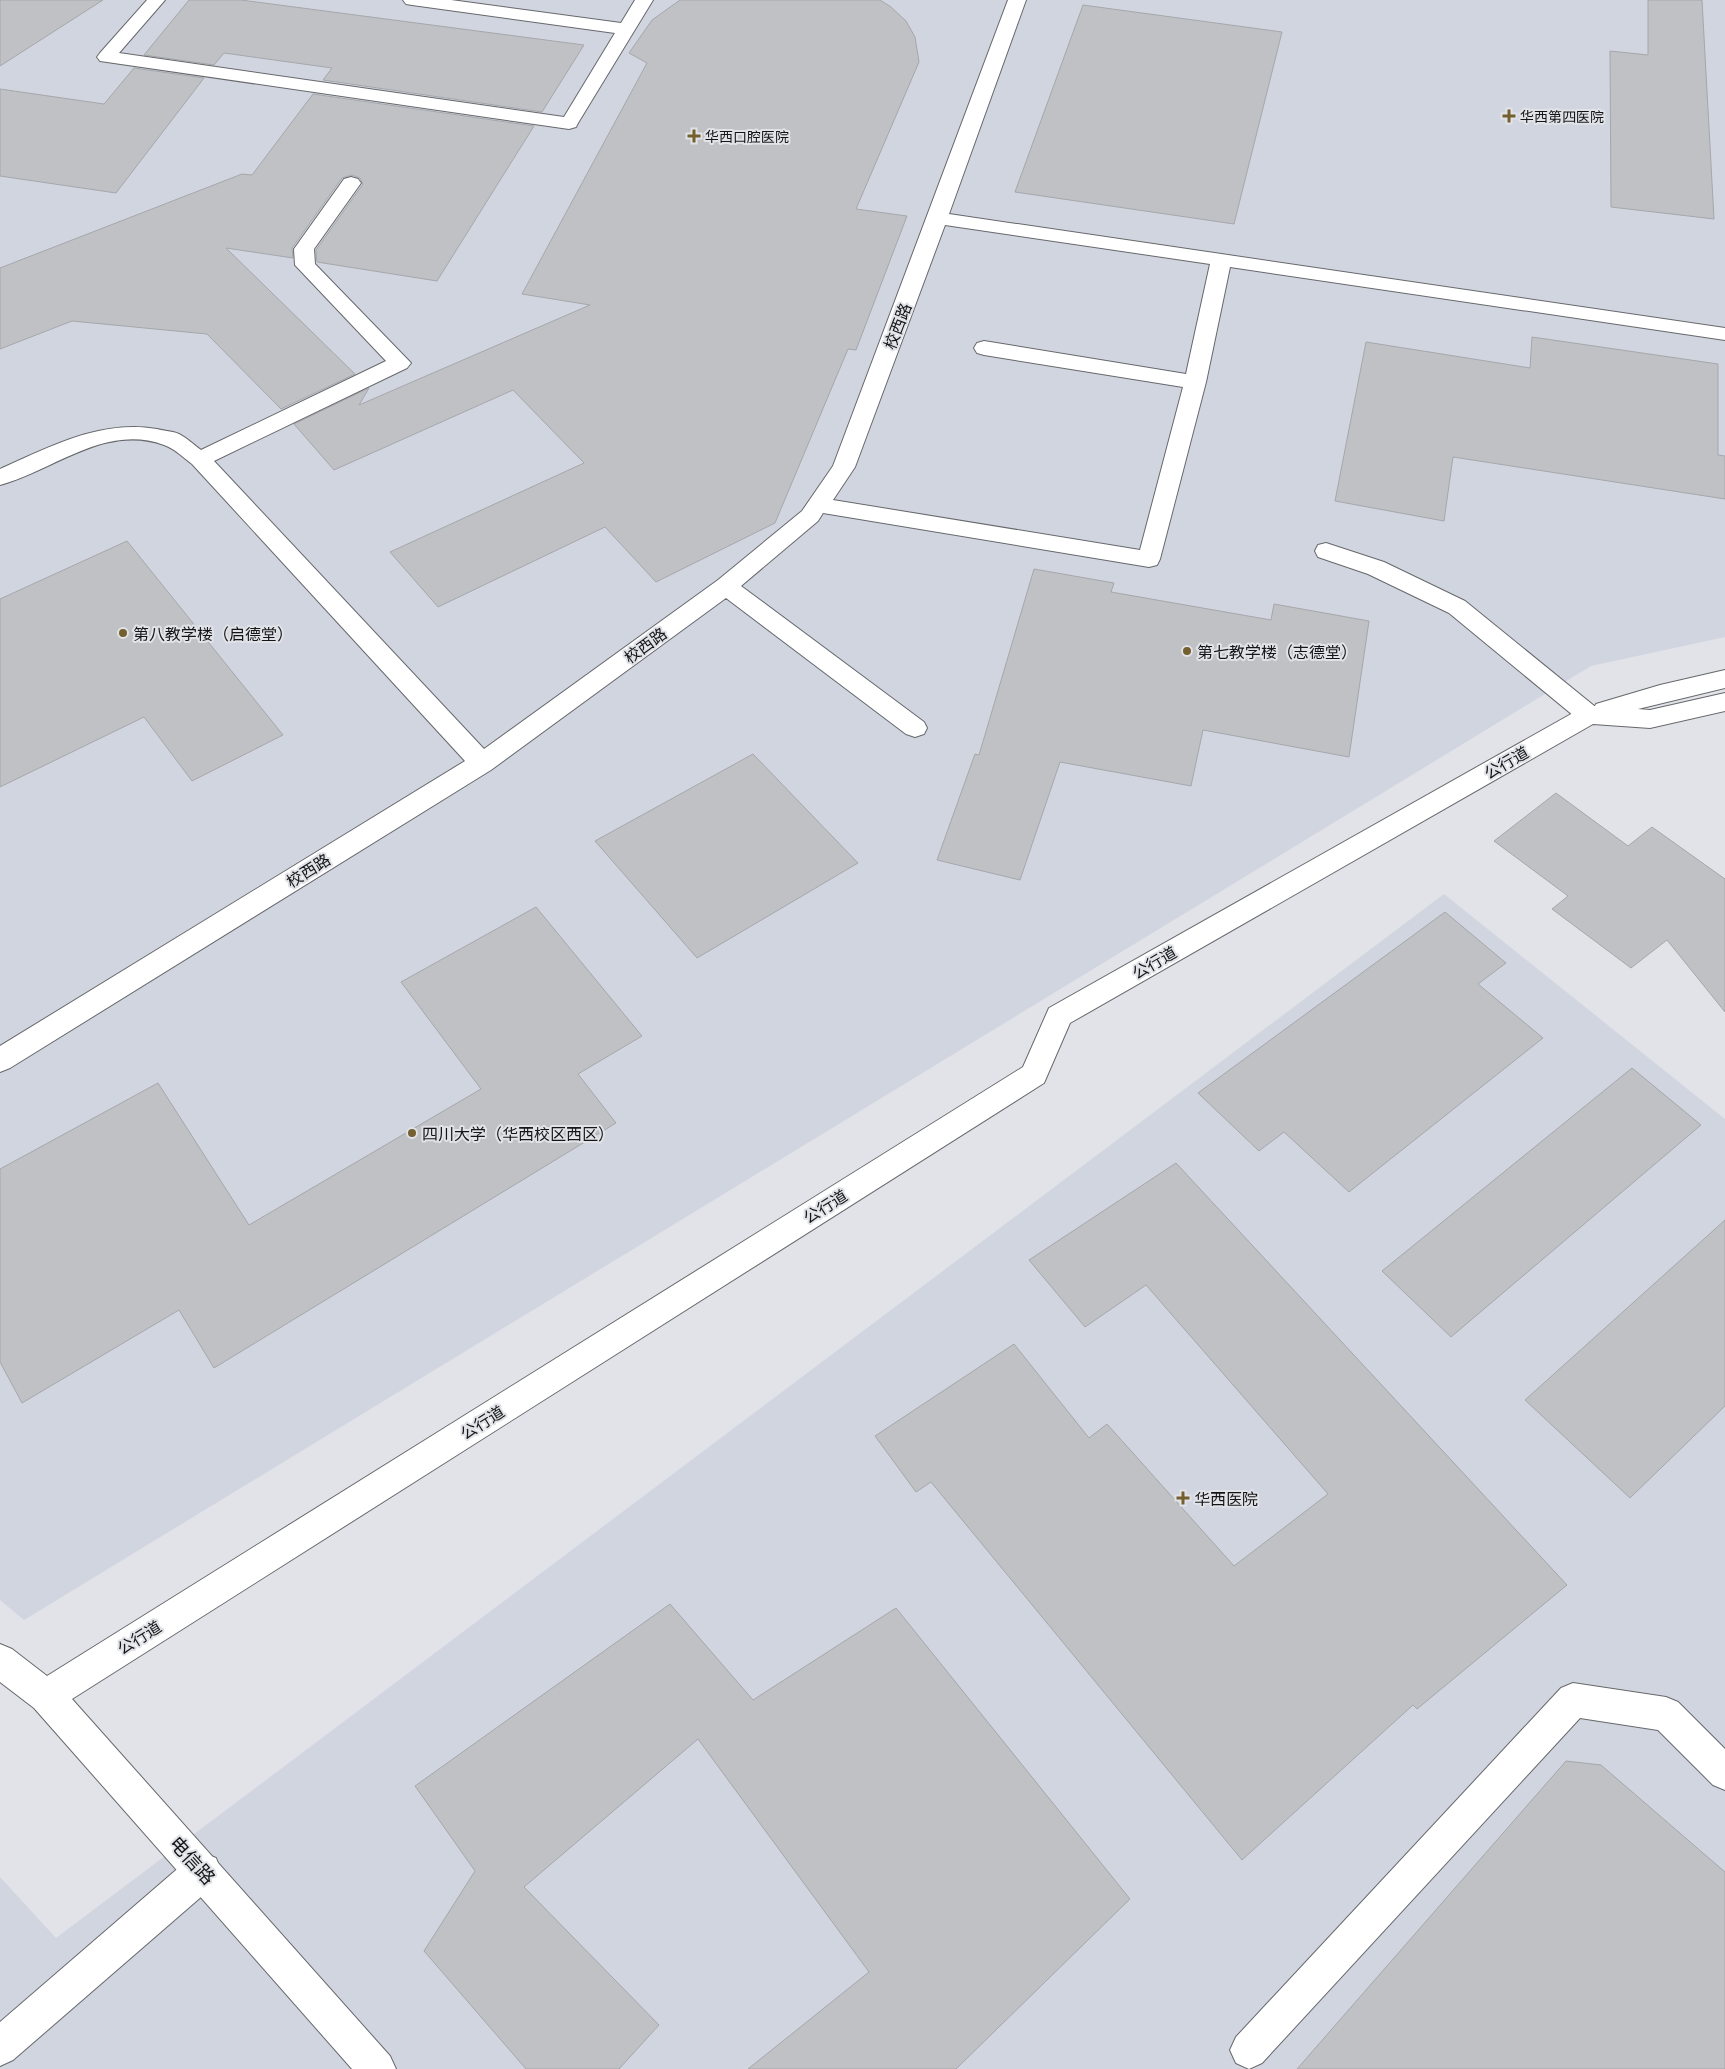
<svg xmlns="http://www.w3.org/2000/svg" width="1725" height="2069" font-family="Lato,'Noto Sans SC',sans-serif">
  <rect width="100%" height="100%" fill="#e1e3e8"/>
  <path fill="#d0d5e0" d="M0,0h1725v637l-134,29 -1567,954 -24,-20z
    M1444,894l281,225v950h-1725v-192l56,61z"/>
  <path fill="#bfc1c5" stroke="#a5a7ab" d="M0,0h103l-103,66z
    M189,0h52l343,45 -42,67 -219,-32 9,-12 -108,-15 -10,12 -70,-10z
    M680,0h200l11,7 15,14 9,16 4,25 -63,147 51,7 -51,134 -8,-1 -73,174 -119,59 -51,-55 -167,80 -48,-55 194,-89 -71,-73 -179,80 -40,-46 75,-36 -10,17 231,-100 -68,-11 125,-231 -18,-10 23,-33z
    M1648,0h54l12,219 -103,-12 -1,-156 38,4z
    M1083,5l199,27 -48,192 -219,-32z
    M134,68l70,10 -88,115 -116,-17v-87l104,15z
    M313,94l221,32 -97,155 -120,-19 -1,-12 47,-66 -3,-6 -8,-3 -10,3 -50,70 1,10 -67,-10 129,126 -74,35 -74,-75 -135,-13 -72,28v-81l242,-94 10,1z
    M1532,337l186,27v91l7,1v43l-272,-42 -9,64 -109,-20 31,-159 164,26z
    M127,541l156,194 -91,46 -48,-64 -144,70v-188z
    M1034,569l80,14 -3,9 160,28 3,-16 95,17 -20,136 -146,-27 -12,56 -131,-24 -40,118 -83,-20 38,-106 4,1z
    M753,754l105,109 -161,95 -102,-117z
    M1556,793l72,53 24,-19 73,52v133l-58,-72 -36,28 -79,-59 16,-13 -74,-55z
    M536,907l106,129 -64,38 38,49 -402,245 -35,-58 -157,93 -22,-41v-193l158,-86 91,142 232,-136 -80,-107z
    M1445,912l61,51 -28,21 65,54 -194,154 -65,-60 -25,19 -61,-58z
    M1632,1068l69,57 -250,212 -69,-66z
    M1176,1163l391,422 -150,124 -4,-4 -171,155 -311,-378 -15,10 -41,-56 139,-92 75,94 18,-14 127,142 94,-72 -182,-209 -61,42 -56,-67z
    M1725,1220v186l-95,92 -105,-98z
    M670,1604l83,96 143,-92 234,291 -174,170h-208l121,-97 -171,-233 -174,148 135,138 -40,44h-93l-102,-118 51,-80 -60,-85z
    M1566,1761l35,4 124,107v197h-428z"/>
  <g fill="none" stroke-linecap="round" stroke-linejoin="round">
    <g stroke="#67686c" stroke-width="2">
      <path id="service" d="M147,0h18l-46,53 445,64 51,-84 -203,-28 -6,-1 -3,-4h48l170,23 14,-23h18l-75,123 -2,4 -7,2 -469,-68 -3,-4 3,-4z
        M1008,0h18l-77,214 776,114v12l-495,-73 -24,115 -46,177 -3,6 -8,2 -326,-54 -5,8 -77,65 183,136 3,6 -3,6 -9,3 -9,-3 -180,-136 -235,172 -481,298 -10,4v-26l465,-285 -273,-297c-8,-6 -18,-16 -28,-19 -59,-22 -111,26 -164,40v-16c49,-22 101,-50 157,-40 7,2 16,2 22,5 8,4 15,11 22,16l185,-89 -91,-96 -1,-16 50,-70 7,-2 7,2 3,4 -47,66 1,15 96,99 -4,5 -193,93 270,288 234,-169 84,-69 31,-45zM945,225l265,39 -24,110 -202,-33 -7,2 -3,5 3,5 7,2 199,32 -43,163 -307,-50 22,-33z
        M1326,543l58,19 81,39 133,108 3,6 -3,6 -9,3 -9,-3 -131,-108 -81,-39 -50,-17 -3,-6 3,-6z
        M1573,1683l93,14 12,5 47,47v41l-12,-5 -55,-55 -78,-12 -318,345 -13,6 -13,-6 -6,-13 6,-13 325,-349z
        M203,1853l13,5 5,13 -5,13 -203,176 -13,6v-44l190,-164z"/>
    </g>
    <g stroke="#67686c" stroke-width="2">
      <path id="minor" d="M1725,670v18l-87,21 12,1 75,-17v18l-75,17 -57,-4 -523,299 -26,60 -972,616 318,357 6,13h-44l-318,-361 -34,-26v-38l12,5 35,27 976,-609 26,-59 531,-299 15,-3 1,-2 64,-19z"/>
    </g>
    <use href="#service" fill="#fff" fill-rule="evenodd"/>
    <use href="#minor" fill="#fff" fill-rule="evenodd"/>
  </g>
  <g fill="#745f2e" stroke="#e1e3e8" stroke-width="2">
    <path d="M1506.5 108.5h5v5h5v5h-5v5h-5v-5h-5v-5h5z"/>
    <path d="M691.5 128.5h5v5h5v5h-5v5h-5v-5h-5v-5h5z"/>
    <circle cx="123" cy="633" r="5"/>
    <circle cx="1187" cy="651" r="5"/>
    <circle cx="412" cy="1133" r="5"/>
    <path d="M1180.5 1490.5h5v5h5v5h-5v5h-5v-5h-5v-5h5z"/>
  </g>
  <g text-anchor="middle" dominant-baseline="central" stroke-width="4" stroke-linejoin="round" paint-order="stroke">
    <g font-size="14" fill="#141516" stroke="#e1e3e8" text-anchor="start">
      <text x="1520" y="116">华西第四医院</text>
      <text x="705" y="136">华西口腔医院</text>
    </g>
    <g font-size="16" fill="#141516" stroke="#e1e3e8">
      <text transform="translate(897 326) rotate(-69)">校西路</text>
      <text transform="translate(645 645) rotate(-36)">校西路</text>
      <text transform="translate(1506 762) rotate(-30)">公行道</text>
      <text transform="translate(308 870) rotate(-32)">校西路</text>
      <text transform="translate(1154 962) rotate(-30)">公行道</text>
      <text transform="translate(825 1206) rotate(-32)">公行道</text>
      <text transform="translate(482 1422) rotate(-32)">公行道</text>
      <text transform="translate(139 1637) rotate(-32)">公行道</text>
    </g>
    <g font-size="16" fill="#141516" stroke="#e1e3e8" text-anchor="start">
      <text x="133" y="633">第八教学楼（启德堂）</text>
      <text x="1197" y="651">第七教学楼（志德堂）</text>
      <text x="422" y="1133">四川大学（华西校区西区）</text>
      <text x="1194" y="1498">华西医院</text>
    </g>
    <g font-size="19" fill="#141516" stroke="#e1e3e8">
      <text transform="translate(193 1860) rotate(48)">电信路</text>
    </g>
  </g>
</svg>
